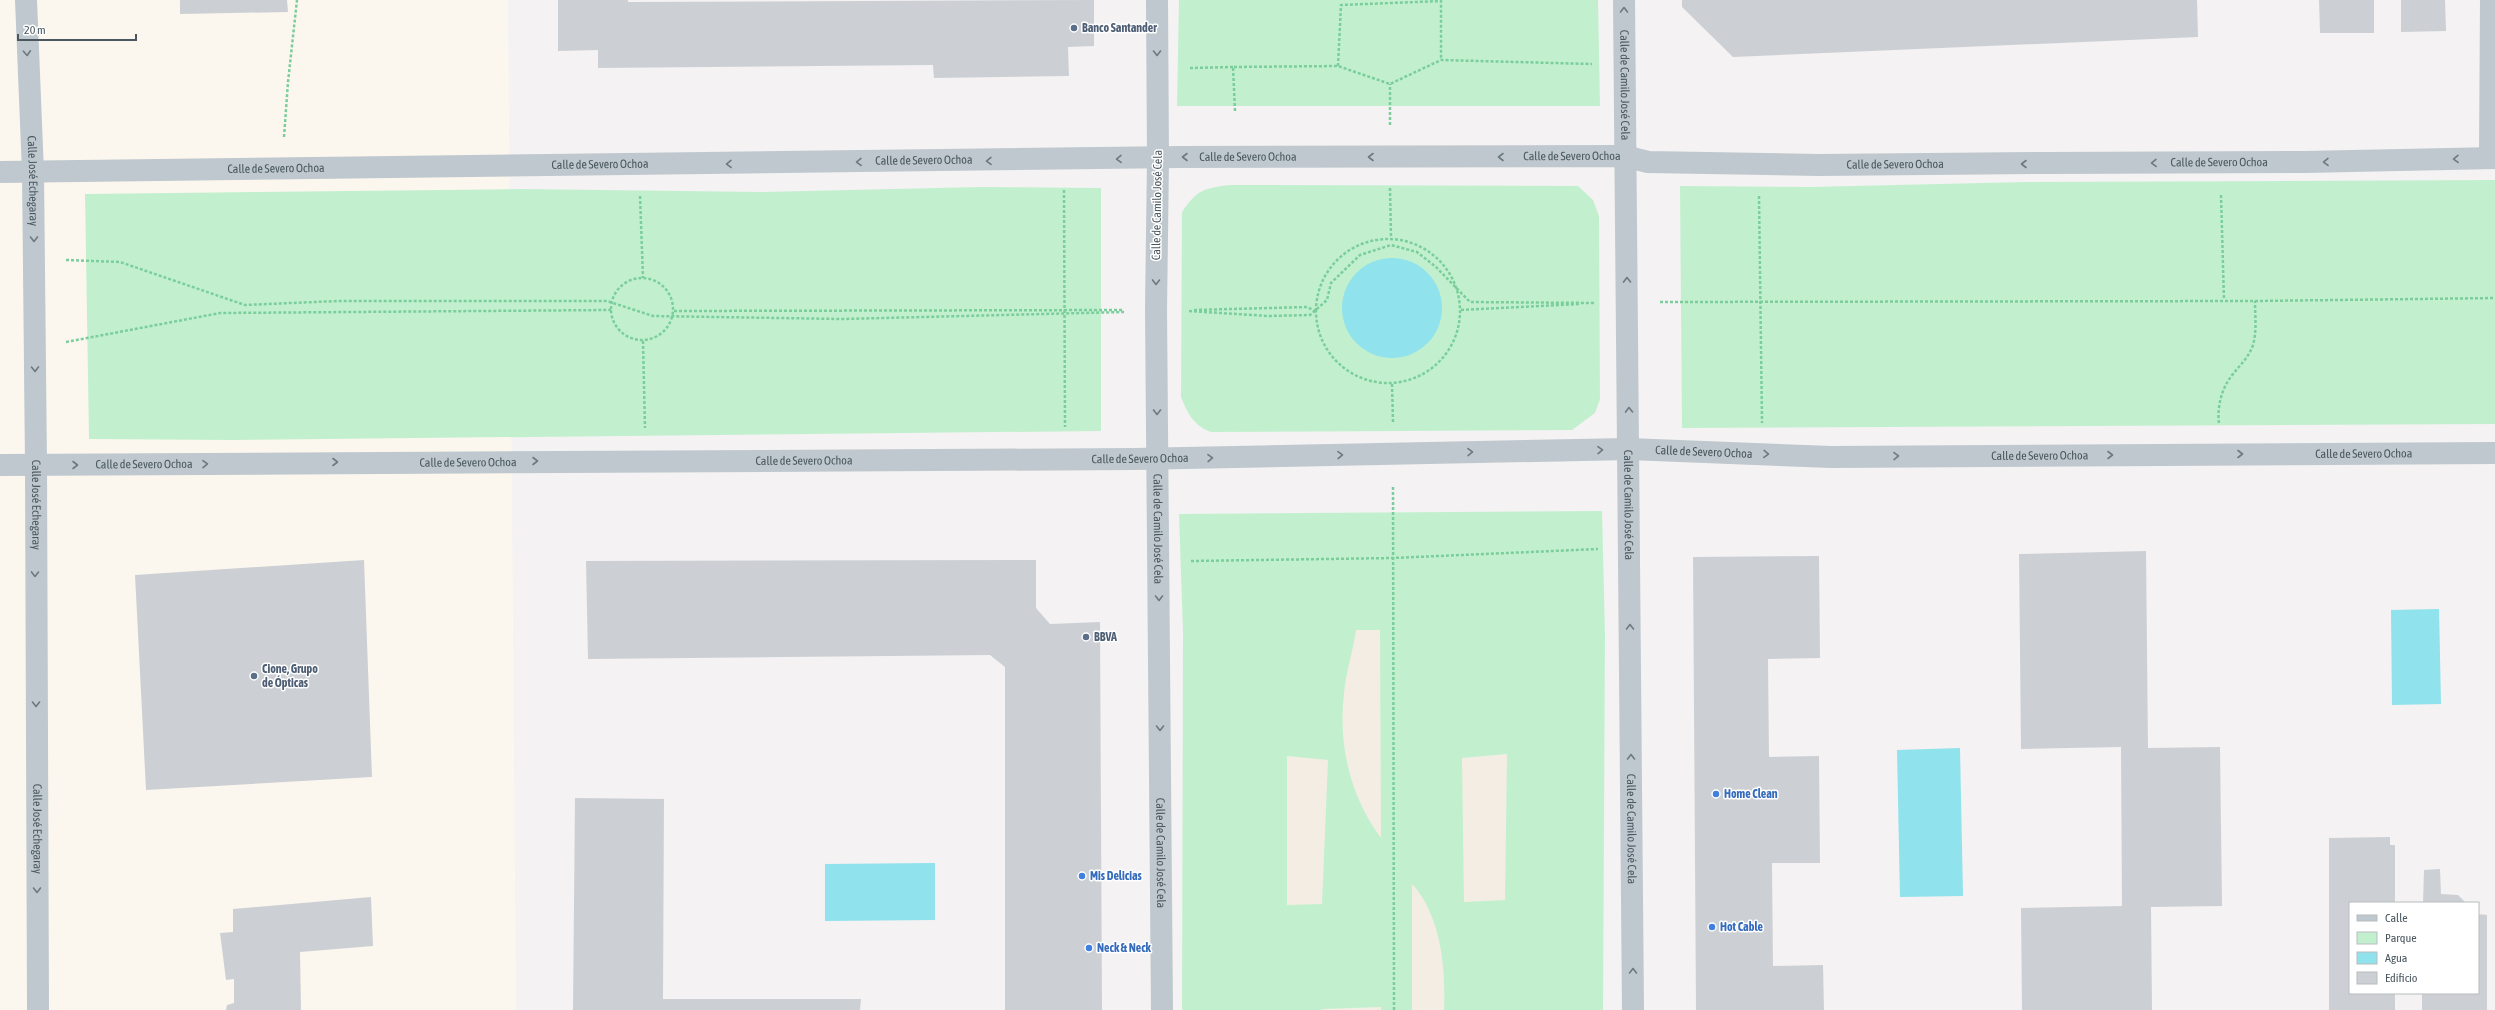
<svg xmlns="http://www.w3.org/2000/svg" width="2495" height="1010" font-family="'Asap Condensed',sans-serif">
  <rect width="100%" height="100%" fill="#f4f2f2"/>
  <path fill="#fcf7ee" d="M0,0h508l8,1010h-516z"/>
  <path fill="#c2f0cf" d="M1179,0h419l2,106h-423z
    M2495,180v244l-813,4 -2,-242 130,1 216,-5z
    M1230,185l348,1 15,14 6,16 1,183 -5,14 -23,17 -361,2c-18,-7 -23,-18 -30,-35l1,-185c15,-22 22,-24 48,-27z
    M980,187l121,1v243l-870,9 -142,-1 -4,-245 436,-5 239,3z
    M1602,511l3,124 -2,375h-421l1,-378 -4,-118z"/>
  <path fill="#f4ede4" d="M1356,630h24l1,208c-31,-42 -43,-93 -37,-145 2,-21 9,-42 12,-63z
    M1507,754l-2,146 -41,2 -2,-144z
    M1287,756l41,4 -6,144 -35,1z
    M1412,884c29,31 34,85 32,126h-32z
    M1381,1007v3h-61l4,-1z"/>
  <path fill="#90e2ec" d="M1342 308a50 50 0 1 1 100 0a50 50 0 1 1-100 0Z
    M2439,609l2,95 -49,1 -1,-95z
    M1960,748l3,148 -63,1 -3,-147z
    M935,863v57l-110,1v-57z"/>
  <path fill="#ccd0d4" d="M180,0h107l1,12 -108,2z
    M558,0h70v2l466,-2v46l-26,1 1,29 -135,2 -1,-13 -335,3v-18l-40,1z
    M1682,0h515l1,37 -465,20 -51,-50z
    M2319,0h55v33h-54z
    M2401,0h44l1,31 -45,1z
    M2146,551l2,197 72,-1 2,159 -71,1 1,103h-130l-1,-102 101,-2 -1,-159 -100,2 -2,-195z
    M1819,556l1,102 -52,1 1,98 50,-1 1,107h-48l1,103 50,-1 1,45h-128l-3,-453z
    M364,560l8,217 -226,13 -11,-215z
    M1036,560v48l14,16 50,-2 2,388h-97v-343l-15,-12 -402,4 -2,-98z
    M575,798l89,1 -1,200h198l-1,11h-287z
    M2390,837v8h5v58h-45v90h45v17h-66v-172z
    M2440,869l1,25 17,1 8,8h-43l1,-33z
    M371,897l2,49 -73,6 1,58h-75l1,-5 7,-2v-24l-8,1 -6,-47 13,-1v-23z
    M2478,914l9,1v95h-65v-17h56z"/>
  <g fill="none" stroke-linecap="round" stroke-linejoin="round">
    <path stroke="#7ace9c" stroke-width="2.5" stroke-dasharray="3 2" stroke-linecap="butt" d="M1338,66l3,-61 100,-4v59
      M1190,68l43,-1
      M1235,111l-2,-44 105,-1 52,18 51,-24 151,4
      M1390,125v-41
      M284,137l4,-55 9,-82
      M1390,188l1,49
      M1064,190l1,237
      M2221,195l3,105
      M640,196l3,82
      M1759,196l3,227
      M1316 311a72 72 0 1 1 144 0a72 72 0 1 1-144 0Z
      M66,260l54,2 125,43 93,-4h269l46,15 189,3 282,-7
      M611 309a31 31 0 1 1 62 0a31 31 0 1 1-62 0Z
      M1660,302l595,-1 240,-3
      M1194,310l113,-3 8,4
      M1461,310l120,-6
      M674,311l449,-1
      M1189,311l79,5 42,-1 17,-15 4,-17 29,-28 31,-10 26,7 19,15 34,35 125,1
      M643,341l2,87
      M66,342l154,-29 391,-3
      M1392,384l1,38
      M2219,423c-2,-14 2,-31 9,-42 8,-13 20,-21 25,-36 4,-14 2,-29 2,-44
      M1393,487l1,523
      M1191,561l202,-3 205,-9"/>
    <path stroke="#bec8ce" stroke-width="16" d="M2487,158l1,-158"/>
    <g stroke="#bec8ce" stroke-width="22">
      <path id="s1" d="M26,0l7,172 3,293 2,545"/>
      <path id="s2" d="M1157,0l1,159 -2,151 6,700"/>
      <path id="s3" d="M1624,0l9,1010"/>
      <path id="s4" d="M0,172l1179,-15 445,-1 24,6 171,3 227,-2 259,-1 190,-4"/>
      <path id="s5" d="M0,465l1135,-6 494,-10 202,8 664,-4"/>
    </g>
  </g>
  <defs><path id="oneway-chevron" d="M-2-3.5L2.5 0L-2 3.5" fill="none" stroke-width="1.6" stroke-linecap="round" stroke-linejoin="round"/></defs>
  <g stroke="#6d7980">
    <use href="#oneway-chevron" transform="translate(1624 10) rotate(-90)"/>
    <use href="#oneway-chevron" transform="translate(27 53) rotate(87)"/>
    <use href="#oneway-chevron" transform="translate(1157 53) rotate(90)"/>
    <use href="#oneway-chevron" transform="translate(1185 157) rotate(180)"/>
    <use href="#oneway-chevron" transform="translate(1371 157) rotate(-180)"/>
    <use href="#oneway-chevron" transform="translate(1501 157) rotate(180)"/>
    <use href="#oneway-chevron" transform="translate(1119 159) rotate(179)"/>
    <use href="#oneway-chevron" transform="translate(2456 159) rotate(179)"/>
    <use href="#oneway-chevron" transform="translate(989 161) rotate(179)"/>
    <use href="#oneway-chevron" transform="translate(859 162) rotate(179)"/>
    <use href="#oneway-chevron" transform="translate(2326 162) rotate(179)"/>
    <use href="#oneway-chevron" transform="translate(2154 163) rotate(179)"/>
    <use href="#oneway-chevron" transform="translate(729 164) rotate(179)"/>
    <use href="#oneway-chevron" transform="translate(2024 164) rotate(180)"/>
    <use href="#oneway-chevron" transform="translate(34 239) rotate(90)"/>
    <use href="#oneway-chevron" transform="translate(1627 280) rotate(-91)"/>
    <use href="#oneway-chevron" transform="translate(1156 282) rotate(91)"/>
    <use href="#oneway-chevron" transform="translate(35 369) rotate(89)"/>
    <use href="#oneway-chevron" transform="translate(1629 410) rotate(-91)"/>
    <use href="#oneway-chevron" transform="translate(1157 412) rotate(90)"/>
    <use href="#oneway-chevron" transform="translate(1600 450) rotate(-1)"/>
    <use href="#oneway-chevron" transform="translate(1470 452) rotate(-1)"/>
    <use href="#oneway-chevron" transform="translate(1766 454) rotate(2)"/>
    <use href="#oneway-chevron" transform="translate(2240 454)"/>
    <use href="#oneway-chevron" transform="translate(1340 455) rotate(-1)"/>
    <use href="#oneway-chevron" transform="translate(2110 455)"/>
    <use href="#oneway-chevron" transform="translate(1896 456) rotate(-1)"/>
    <use href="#oneway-chevron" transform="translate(1210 458) rotate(-1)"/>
    <use href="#oneway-chevron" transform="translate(535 461)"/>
    <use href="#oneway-chevron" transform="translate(335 462)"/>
    <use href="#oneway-chevron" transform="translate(205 464) rotate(-1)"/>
    <use href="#oneway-chevron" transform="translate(75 465)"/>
    <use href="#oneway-chevron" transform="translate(35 574) rotate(91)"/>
    <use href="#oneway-chevron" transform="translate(1159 598) rotate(90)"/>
    <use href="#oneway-chevron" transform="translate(1630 627) rotate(-90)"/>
    <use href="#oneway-chevron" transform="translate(36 704) rotate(90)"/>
    <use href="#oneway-chevron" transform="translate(1160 728) rotate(90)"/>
    <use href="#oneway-chevron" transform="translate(1631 757) rotate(-90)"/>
    <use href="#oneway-chevron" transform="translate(37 890) rotate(90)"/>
    <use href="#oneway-chevron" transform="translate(1633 971) rotate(-90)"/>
  </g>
  <g fill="#5c6f8a" stroke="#fff" stroke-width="1.5">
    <circle cx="1074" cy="28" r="4"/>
    <circle cx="1086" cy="637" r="4"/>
    <circle cx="254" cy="676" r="4"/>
  </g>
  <g fill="#3f7fe0" stroke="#fff" stroke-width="1.5">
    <circle cx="1716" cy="794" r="4"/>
    <circle cx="1082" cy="876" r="4"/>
    <circle cx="1712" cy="927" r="4"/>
    <circle cx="1089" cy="948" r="4"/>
  </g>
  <g text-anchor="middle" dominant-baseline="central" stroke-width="3" stroke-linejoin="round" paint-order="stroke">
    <g font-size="12" font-weight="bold" fill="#4e5e75" stroke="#fff" text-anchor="start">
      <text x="1082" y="28">Banco Santander</text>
      <text x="1094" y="637">BBVA</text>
      <text x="262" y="669">Cione, Grupo<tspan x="262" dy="14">de Ópticas</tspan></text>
    </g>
    <g font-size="12" fill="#4a575f" stroke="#fff">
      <text stroke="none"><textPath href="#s3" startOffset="85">Calle de Camilo José Cela</textPath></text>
      <text stroke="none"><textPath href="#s4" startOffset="1572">Calle de Severo Ochoa</textPath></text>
      <text stroke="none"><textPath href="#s4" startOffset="1248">Calle de Severo Ochoa</textPath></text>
      <text stroke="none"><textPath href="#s4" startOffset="924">Calle de Severo Ochoa</textPath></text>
      <text stroke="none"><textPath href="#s4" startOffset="2220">Calle de Severo Ochoa</textPath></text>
      <text stroke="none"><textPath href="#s4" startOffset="1896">Calle de Severo Ochoa</textPath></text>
      <text stroke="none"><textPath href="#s4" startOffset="600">Calle de Severo Ochoa</textPath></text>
      <text stroke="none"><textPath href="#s4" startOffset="276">Calle de Severo Ochoa</textPath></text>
      <text stroke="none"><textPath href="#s1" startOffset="181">Calle José Echegaray</textPath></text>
      <text transform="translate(1157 205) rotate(-89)">Calle de Camilo José Cela</text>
      <text stroke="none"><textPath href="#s5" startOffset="1704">Calle de Severo Ochoa</textPath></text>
      <text stroke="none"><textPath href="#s5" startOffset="2364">Calle de Severo Ochoa</textPath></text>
      <text stroke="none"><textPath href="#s5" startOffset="2040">Calle de Severo Ochoa</textPath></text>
      <text stroke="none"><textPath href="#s5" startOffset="1140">Calle de Severo Ochoa</textPath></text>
      <text stroke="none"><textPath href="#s5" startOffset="804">Calle de Severo Ochoa</textPath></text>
      <text stroke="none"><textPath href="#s5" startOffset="468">Calle de Severo Ochoa</textPath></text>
      <text stroke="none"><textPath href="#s5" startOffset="144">Calle de Severo Ochoa</textPath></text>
      <text stroke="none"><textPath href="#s1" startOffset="505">Calle José Echegaray</textPath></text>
      <text stroke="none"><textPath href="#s3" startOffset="505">Calle de Camilo José Cela</textPath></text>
      <text stroke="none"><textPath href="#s2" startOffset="529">Calle de Camilo José Cela</textPath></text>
      <text stroke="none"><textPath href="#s1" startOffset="829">Calle José Echegaray</textPath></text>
      <text stroke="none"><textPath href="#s3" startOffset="829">Calle de Camilo José Cela</textPath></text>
      <text stroke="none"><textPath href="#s2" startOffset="853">Calle de Camilo José Cela</textPath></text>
    </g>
    <g font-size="12" font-weight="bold" fill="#366cbe" stroke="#fff" text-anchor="start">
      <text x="1724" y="794">Home Clean</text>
      <text x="1090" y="876">Mis Delicias</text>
      <text x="1720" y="927">Hot Cable</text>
      <text x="1097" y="948">Neck &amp; Neck</text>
    </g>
  </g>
  <rect x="2349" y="902" width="130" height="92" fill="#ffffff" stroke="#b7bcbf"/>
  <rect x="2357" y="915" width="20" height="6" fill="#bec8ce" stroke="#b7bcbf"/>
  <text x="2385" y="922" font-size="12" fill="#4a575f">Calle</text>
  <rect x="2357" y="932" width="20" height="12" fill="#c2f0cf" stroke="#b7bcbf"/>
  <text x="2385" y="942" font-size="12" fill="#4a575f">Parque</text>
  <rect x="2357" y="952" width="20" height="12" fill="#90e2ec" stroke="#b7bcbf"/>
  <text x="2385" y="962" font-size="12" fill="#4a575f">Agua</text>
  <rect x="2357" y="972" width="20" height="12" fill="#ccd0d4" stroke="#b7bcbf"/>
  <text x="2385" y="982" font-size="12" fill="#4a575f">Edificio</text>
  <path d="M18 34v6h118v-6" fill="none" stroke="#4a575f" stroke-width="2"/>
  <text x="24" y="34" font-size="12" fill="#4a575f" stroke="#ffffff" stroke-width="3" paint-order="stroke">20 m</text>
</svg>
